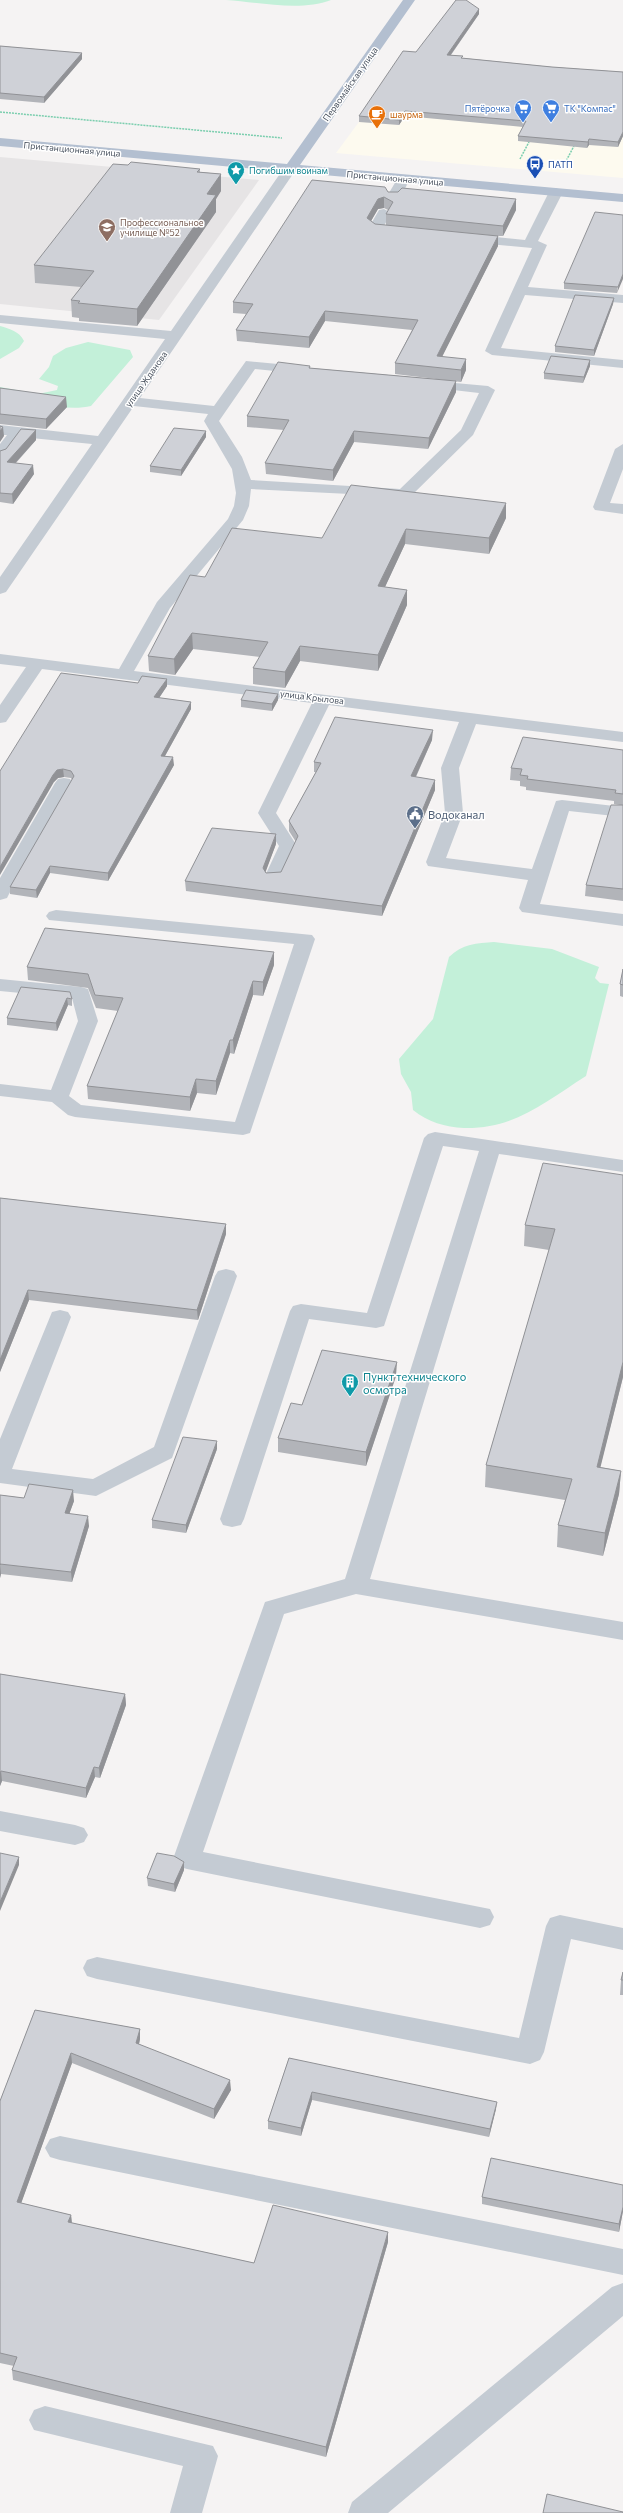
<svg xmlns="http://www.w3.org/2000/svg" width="623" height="2513" font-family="Commissioner,sans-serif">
  <rect width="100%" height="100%" fill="#f5f3f3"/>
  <path fill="#fdfaef" d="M623,74v104l-287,-25 23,-31z"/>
  <path fill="#e6e4e5" d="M0,157l259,23 -100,140 -159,-16z"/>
  <path fill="#c3f0d9" d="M226,0h105c-31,12 -73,2 -105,0z
    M0,326c10,3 19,5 24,15l-5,7 -19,11z
    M88,342l42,8 3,7 -42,49c-24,6 -65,-5 -91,-9v-10l38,7 19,-4 1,-4 -19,-7 10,-12 4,-11 13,-8z
    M494,942l58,7 47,18 -4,11 5,5 9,1 -23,92c-41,26 -71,53 -122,52 -19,-1 -36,-6 -51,-18l-2,-18 -10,-18 -2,-15 34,-40 16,-62c13,-13 28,-14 45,-15z"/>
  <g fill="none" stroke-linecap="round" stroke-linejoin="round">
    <path stroke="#7bceae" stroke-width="1.5" stroke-dasharray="2 1" stroke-linecap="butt" d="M0,112l282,26
      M520,159l9,-17
      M565,163l9,-17"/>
    <path fill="#c4cbd3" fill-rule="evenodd" d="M291,164l6,4 -157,230 74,8 32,-45 64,6 2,3 -2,3 -5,1 -50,-5 -36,52 23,36 9,23 149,9 61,-59 18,-37 -52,-6 -7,-4 2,-3 66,6 7,4 -22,45 -63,62 -159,-8 -2,17 -6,14 -73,88 -36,63 489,61v10l-147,-18 -17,44 4,45 -17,45 86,11 24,-68 6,-1 61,7v10l-54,-6 -29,93 83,10v12l-101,-14 -3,-4 9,-28 -100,-14 -2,-4 19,-49 -4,-45 18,-46 -130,-17 -53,108 21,33 -15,32 -2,4h-14l-2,-4 15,-32 -21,-33 54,-110 -270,-34 -36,53 -6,1v-18l26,-38 -26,-3v-10l119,15 38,-67 71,-83 6,-13 2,-13 -4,-24 -28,-48 4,-7 -74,-8 -128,186 -6,2v-17l92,-133 -71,-7 -16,21 -5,2v-16l7,-9h-7v-10l98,11 67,-97 -165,-16v-8l171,16 115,-166z
      M404,175l6,4 -10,19 -2,3h-10l-2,-3 13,-22z
      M556,188l7,4 -25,49 9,4 -19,42 95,8v8l-98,-8 -24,53 122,12v8l-131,-13 -7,-4 47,-103 -64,-6 -7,-4 7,-4 57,6 24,-48z
      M384,209l7,4 -7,13 21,2 2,3 -2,3 -35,-2 -2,-3 11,-19z
      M623,444v25l-13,34 13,1v10l-28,-4 -2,-3 22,-58z
      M64,778l6,1 3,4 -64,111 -2,4 -7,2v-22l55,-95 3,-4z
      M56,910l256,25 3,4 -65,194 -7,2 -168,-18 -7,-2 -16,-13 -52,-6v-12l51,6 27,-69 -6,-23 -72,-7v-12l81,8 7,2 10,32 -29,75 12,9 154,17 59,-178 -245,-24 -3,-4 3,-4z
      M435,1132l188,28v12l-124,-18 -129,425 253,43v18l-267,-46 -72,20 -81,238 287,57 4,8 -4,8 -10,3 -293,-59 -10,-3 -4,-7 92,-257 80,-23 134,-428 -36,-5 -59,180 -8,2 -67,-9 -65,200 -3,6 -9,2 -9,-2 -3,-6 70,-208 3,-5 8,-2 66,9 57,-175 4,-4z
      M226,1269l8,2 3,5 -65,182 -76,38 -96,-13v-44l52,-127 8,-2 8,2 3,5 -59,152 81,10 61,-32 61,-171 3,-5z
      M0,1811l75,14 9,3 4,7 -4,7 -9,3 -75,-14z
      M560,1915l63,13v22l-52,-11 -27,113 -4,8 -10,4 -433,-85 -10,-3 -4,-8 4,-8 10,-3 422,81 27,-112 4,-8z
      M60,2136l563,113v26l-563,-115 -10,-3 -5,-9 5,-9z
      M623,2283v33l-235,197h-40l4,-11 260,-215z
      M45,2406l168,40 5,10 -16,57h-32l13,-47 -149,-36 -5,-10 5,-10z"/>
    <path fill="#b3bfd0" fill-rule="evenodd" d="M403,0h12l-115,165 323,29v8l-623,-56v-8l287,26z"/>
  </g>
  <path fill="#b2b4b9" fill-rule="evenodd" d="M479,9v5l-28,41 12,3 89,9 71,5v64l-5,11 -29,-2 -2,3 -69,-7v-5l5,-9 -118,-11 -6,9 -40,-3v-6l57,-64z
    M0,46l82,7v6l-38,44 -44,-4z
    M128,165l72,4v3l21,2v17l-5,8v13l-79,114 -58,-5v-3l-7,-1 -1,-17 10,-13 -46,-4 -1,-18z
    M388,192l128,7v11l-13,26h-5v10l-56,110 24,14 -5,12 -66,-8v-11l17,-33 -87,-9 -16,27 -72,-7 -1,-11 10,-16 -13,-1v-11zM384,208l4,2 -2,4v11l92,9 -103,-10 -4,-3 7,-12z
    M623,215l-6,78 -53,-4v-6z
    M614,298l-1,6 -19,52 -39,-4v-6z
    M590,360v6l-7,17 -39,-4v-6z
    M310,368l146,13v11l-28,57 -74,-7 -21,39 -67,-7 -1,-11 19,-33 -37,-3v-11z
    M0,388l67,19 -21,22 -46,-5z
    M36,430v10l-20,23 18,11 -21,30 -13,-2v-51l6,-2z
    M206,431v6l-25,39 -31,-4v-6z
    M506,518l-17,36 -84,-10 -20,43 22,3v15l-29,66 -78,-10 -15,27 -32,-4v-16l7,-11 -67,-8 -18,26 -26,-4 -1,-15 57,-79 117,-39z
    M138,683l29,3 -8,12 32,4v7l-26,47 9,9 -66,116 -58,-8 -13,25 -27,-4v-7l62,-107 -1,-2 -7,-1 -6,1 -4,4 -54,-11z
    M241,700h37l-6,11 -31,-4z
    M432,740l-16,37 19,3v10l-53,126 -196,-25 -1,-10 91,-37 -11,28 1,1 15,-1 15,-30 -7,-11v-10l27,-49h-2v-10z
    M623,750v151l-38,-5 1,-11 34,-80 -6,-1v-3l-88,-11v-3l-6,-1v-5l-10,-1 1,-12z
    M274,965l-11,31 -10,-1 -19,59 -4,-1 -14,42 -19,-2 -7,18 -102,-12 -1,-13 31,-75 -22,-3 -8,-20 -60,-8 -1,-13z
    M623,969v28l-3,-1v-12z
    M21,987l51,12v7l-4,-1 -11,26 -50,-6v-7z
    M623,1175v202l-23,90 21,4 -2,23 -16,62 -46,-9 1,-22 7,-25 -80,-13 1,-22 63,-215 -25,-4 1,-21z
    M0,1198l226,26v10l-28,86 -169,-20 -29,72z
    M396,1376l-30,90 -88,-14v-14l24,-33z
    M217,1449l-31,84 -34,-5v-8z
    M0,1495l24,3 50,3 -5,13 20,12 -17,56 -71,-8 -1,4z
    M0,1674l125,20 1,11 -26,73 -5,-1 -9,21 -84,-17 -2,5z
    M184,1862v8l-9,22 -27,-6 -1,-8z
    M623,1972v23h-3l1,-15z
    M35,2010l105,19v10l-1,5 92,46 -17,29 -142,-56 -51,140 50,12 1,8 182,40 134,-21 -62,215 -313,-77 -1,-10 2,-4 -14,-3v-262z
    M289,2058l207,51 -7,28 -177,-37 -11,36 -33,-7v-8z
    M623,2185v26l-4,21 -137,-28v-7z"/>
  <path fill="#919296" d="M479,9v5l-32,46v-5z
    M82,53v6l-38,44v-6z
    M405,111v5l-6,9v-5z
    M623,132v4l-5,11v-5z
    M589,139v6l-2,3 1,-6z
    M221,174v17l-5,8v13l-79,114v-17l70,-115z
    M384,197v11l-6,1 -11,19v-10l11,-19z
    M516,199v11l-13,26v-10z
    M498,236v10l-61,121v-11z
    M623,274v5l-6,14 1,-6z
    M614,298l-1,6 -19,52v-6z
    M325,311v10l-16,27v-11z
    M466,359v11l-5,12v-12z
    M590,360v6l-7,17 1,-6z
    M456,381v11l-28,57 1,-11z
    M66,397l1,10 -21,22v-10z
    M3,427l1,9 -4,6v-11z
    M36,430v10l-28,31 -1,-9z
    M206,431v6l-25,39v-6z
    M354,431v11l-21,39v-11z
    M33,465l1,9 -21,30 -1,-10z
    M506,503v15l-17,36v-16z
    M406,529l-1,15 -27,58v-16z
    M407,590v15l-29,66v-16z
    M192,633l1,16 -18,26 -1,-16z
    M300,646v15l-15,27v-16z
    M167,679v7l-12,18 -1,-7z
    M278,694v6l-6,11v-7z
    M191,702v7l-30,54v-7z
    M433,730l-1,10 -21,47v-11z
    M173,757l1,8 -66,116v-8z
    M63,769l1,8 -6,1 -4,4 -54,93v-8l53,-92 4,-5z
    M435,780v10l-53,126v-10z
    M276,834v10l-13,35v-11z
    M50,866v7l-13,25 -1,-8z
    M274,952v13l-11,31v-14z
    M253,981v14l-19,59 -1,-14z
    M67,998l1,7 -11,26 -1,-8z
    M230,1040v13l-14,42v-14z
    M196,1079l1,14 -7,18v-14z
    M226,1224v10l-28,86 -1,-10z
    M28,1290l1,10 -29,72v-12z
    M397,1362l-1,14 -30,90v-14z
    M623,1362v15l-28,112 2,-22z
    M217,1441v8l-31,84v-8z
    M621,1471l-2,23 -16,62 2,-23z
    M73,1490l1,11 -8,22 -1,-10z
    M88,1516l1,10 -17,56 -1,-10z
    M0,1564l1,10 -1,4z
    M125,1694l1,11 -26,73 -1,-10z
    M94,1767l1,10 -9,21v-10z
    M1,1771l1,10 -2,5v-13z
    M19,1857v8l-19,46v-9z
    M184,1862v8l-9,22 -1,-8z
    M140,2029v10l-3,14 -1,-10z
    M71,2053l1,10 -54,149 -1,-10z
    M230,2080l1,10 -17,29v-10z
    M312,2092v8l-11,36v-8z
    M497,2102l-1,7 -7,28 1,-8z
    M623,2207v4l-4,21v-8z
    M71,2215l1,10 -4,-3z
    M388,2232v10l-62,215v-10z"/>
  <path fill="#cfd1d7" stroke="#919296" d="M456,0h10l13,9 -32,46 16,1 -2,2 91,9 71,5v60l-5,10 -29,-3 -1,3 -70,-6 8,-15 -121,-10 -6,9 -40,-4 44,-65 13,1z
    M0,46l82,7 -38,44 -44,-4z
    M131,162l69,7 -3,3 24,2 -14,20 9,1 -79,114 -59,-6 2,-2 -9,-1 23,-29 -60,-6 79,-101 15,1z
    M312,180l73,7 3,5h10l4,-4 114,11 -13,27 -117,-12 7,-12 -9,-5 -6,2 -11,19 8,6 123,12 -61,120 29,3 -5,11 -66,-7 23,-43 -93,-9 -16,26 -73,-7 17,-26 -20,-2z
    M595,212l28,3v59l-5,13 -54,-4z
    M575,295l39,3 -20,52 -39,-4z
    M551,356l39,4 -6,17 -40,-4z
    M278,362l32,4 -1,2 147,13 -27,57 -75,-7 -21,39 -68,-7 24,-43 -42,-4z
    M0,388l66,9 -20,22 -46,-5z
    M0,426l3,1 -3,4z
    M174,428l32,3 -25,39 -31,-4z
    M21,429l15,1 -29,32 26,3 -21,29 -12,-1v-42l6,-2z
    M351,485l155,18 -17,35 -83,-9 -28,57 29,4 -29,65 -78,-9 -15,26 -32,-4 15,-26 -76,-9 -18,26 -26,-3 42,-81 15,2 27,-49 90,10z
    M61,673l77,10 4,-7 25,3 -13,18 37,5 -30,54 12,1 -65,116 -58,-7 -14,24 -26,-3 64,-111 -3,-5 -8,-2 -6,1 -4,5 -53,92v-96z
    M246,690l32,4 -6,10 -31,-4z
    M335,717l98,13 -22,46 24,4 -53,126 -197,-25 27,-53 64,6 -13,34 3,5 15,-1 17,-36 -9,-15 32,-58 -7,-1z
    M523,737l100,13v44l-8,-1 1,-3 -89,-11 1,-3 -8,-1 2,-6 -11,-1z
    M611,805h12v84l-37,-4z
    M45,928l229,24 -11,30 -10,-1 -20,59h-3l-14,41 -20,-2 -6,18 -103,-11 36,-88 -28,-3 -7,-21 -61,-7z
    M623,969v16l-3,-1z
    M21,987l49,5 2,7 -5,-1 -11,25 -49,-5z
    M543,1163l80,12v187l-26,105 24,4 -16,62 -47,-8 14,-46 -86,-14 69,-236 -30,-4z
    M0,1198l226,26 -29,86 -169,-20 -28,70z
    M322,1350l75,12 -31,90 -88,-14 13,-35 11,2z
    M183,1437l34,4 -31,84 -34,-5z
    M29,1484l44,6 -8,23 23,3 -17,56 -71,-8v1v-70l24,3z
    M0,1674l125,20 -26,74 -5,-1 -8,21 -85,-17 -1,2z
    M0,1853l19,4 -19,45z
    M157,1853l17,3 10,6 -10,22 -27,-6z
    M623,1972v8h-2z
    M35,2010l105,19 -4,14 94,37 -16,29 -143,-56 -54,149 54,13 -3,7 186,41 19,-58 115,27 -62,215 -314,-77 5,-13 -17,-4v-252z
    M289,2058l208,44 -7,27 -178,-37 -11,36 -33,-7z
    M491,2158l132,27v22l-4,17 -137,-27z
    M547,2494l76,18v1h-80z"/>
  <defs>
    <g id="supermarket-pin" transform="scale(0.9)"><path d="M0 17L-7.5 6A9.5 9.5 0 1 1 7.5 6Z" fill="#3f7fe0" stroke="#fff"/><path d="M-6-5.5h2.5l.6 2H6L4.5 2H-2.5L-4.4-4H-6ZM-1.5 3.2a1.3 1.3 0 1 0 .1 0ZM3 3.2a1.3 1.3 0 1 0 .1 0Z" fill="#fff"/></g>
    <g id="cafe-pin" transform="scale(0.9)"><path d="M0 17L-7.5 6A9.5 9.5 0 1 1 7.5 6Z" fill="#e8710a" stroke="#fff"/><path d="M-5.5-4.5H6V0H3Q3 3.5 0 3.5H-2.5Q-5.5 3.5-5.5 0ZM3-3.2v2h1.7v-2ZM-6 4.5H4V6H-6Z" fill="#fff"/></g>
    <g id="bus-pin" transform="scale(0.9)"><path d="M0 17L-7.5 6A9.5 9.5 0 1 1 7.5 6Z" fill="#1a4fb4" stroke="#fff"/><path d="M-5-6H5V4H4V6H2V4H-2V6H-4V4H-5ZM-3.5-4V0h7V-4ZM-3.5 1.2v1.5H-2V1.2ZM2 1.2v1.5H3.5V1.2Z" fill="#fff"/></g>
    <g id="sight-pin" transform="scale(0.9)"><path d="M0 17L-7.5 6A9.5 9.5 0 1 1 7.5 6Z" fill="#0f9aa8" stroke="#fff"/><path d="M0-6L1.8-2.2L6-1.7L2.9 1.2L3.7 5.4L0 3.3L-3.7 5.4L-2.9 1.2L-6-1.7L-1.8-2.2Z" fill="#fff"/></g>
    <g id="university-pin" transform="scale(0.9)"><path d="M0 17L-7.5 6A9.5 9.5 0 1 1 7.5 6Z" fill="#8d6e63" stroke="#fff"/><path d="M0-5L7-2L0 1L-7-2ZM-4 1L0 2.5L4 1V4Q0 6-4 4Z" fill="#fff"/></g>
    <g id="civic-pin" transform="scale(0.9)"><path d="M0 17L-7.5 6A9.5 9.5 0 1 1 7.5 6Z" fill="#5c6f8a" stroke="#fff"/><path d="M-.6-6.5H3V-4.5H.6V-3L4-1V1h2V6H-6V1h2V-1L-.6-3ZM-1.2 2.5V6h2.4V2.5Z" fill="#fff"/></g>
    <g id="building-pin" transform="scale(0.9)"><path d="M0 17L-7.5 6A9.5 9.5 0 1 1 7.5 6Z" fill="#0f9aa8" stroke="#fff"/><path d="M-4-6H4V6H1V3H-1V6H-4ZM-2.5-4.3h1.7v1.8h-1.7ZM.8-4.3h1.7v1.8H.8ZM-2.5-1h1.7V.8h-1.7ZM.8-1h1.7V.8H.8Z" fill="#fff"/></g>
  </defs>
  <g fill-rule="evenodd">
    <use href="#supermarket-pin" x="523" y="108"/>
    <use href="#supermarket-pin" x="551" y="108"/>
    <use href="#cafe-pin" x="377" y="114"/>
    <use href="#bus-pin" x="535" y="164"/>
    <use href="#sight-pin" x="236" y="170"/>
    <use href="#university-pin" x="107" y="227"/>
    <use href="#civic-pin" x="415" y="814"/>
    <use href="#building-pin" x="350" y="1382"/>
  </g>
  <g text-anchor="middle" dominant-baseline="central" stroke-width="3" stroke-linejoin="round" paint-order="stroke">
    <g font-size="9" fill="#4a5360" stroke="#fff">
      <text transform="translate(350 84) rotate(-55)">Первомайская улица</text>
      <text transform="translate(72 149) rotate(5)">Пристанционная улица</text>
      <text transform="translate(395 178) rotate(5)">Пристанционная улица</text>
      <text transform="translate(146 379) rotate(-55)">улица Жданова</text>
      <text transform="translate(312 697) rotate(7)">улица Крылова</text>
    </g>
    <g font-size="9" fill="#366cbe" stroke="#fff" text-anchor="end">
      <text x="510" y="108">Пятёрочка</text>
      <text x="564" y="108" text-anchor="start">ТК "Компас"</text>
    </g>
    <g font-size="9" fill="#c56008" stroke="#fff" text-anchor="start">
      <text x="390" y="114">шаурма</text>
    </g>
    <g font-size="9" fill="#164399" stroke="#fff" text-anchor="start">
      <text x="548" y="164">ПАТП</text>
    </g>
    <g font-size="9" fill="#0d838f" stroke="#fff" text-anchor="start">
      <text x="249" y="170">Погибшим воинам</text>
    </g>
    <g font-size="9" fill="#785e54" stroke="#fff" text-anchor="start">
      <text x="120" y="222">Профессиональное<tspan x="120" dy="10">училище №52</tspan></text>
    </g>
    <g font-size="11" fill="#4e5e75" stroke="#fff" text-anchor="start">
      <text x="428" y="814">Водоканал</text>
    </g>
    <g font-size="11" fill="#0d838f" stroke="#fff" text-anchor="start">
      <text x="363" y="1376">Пункт технического<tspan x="363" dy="13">осмотра</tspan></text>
    </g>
  </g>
</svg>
